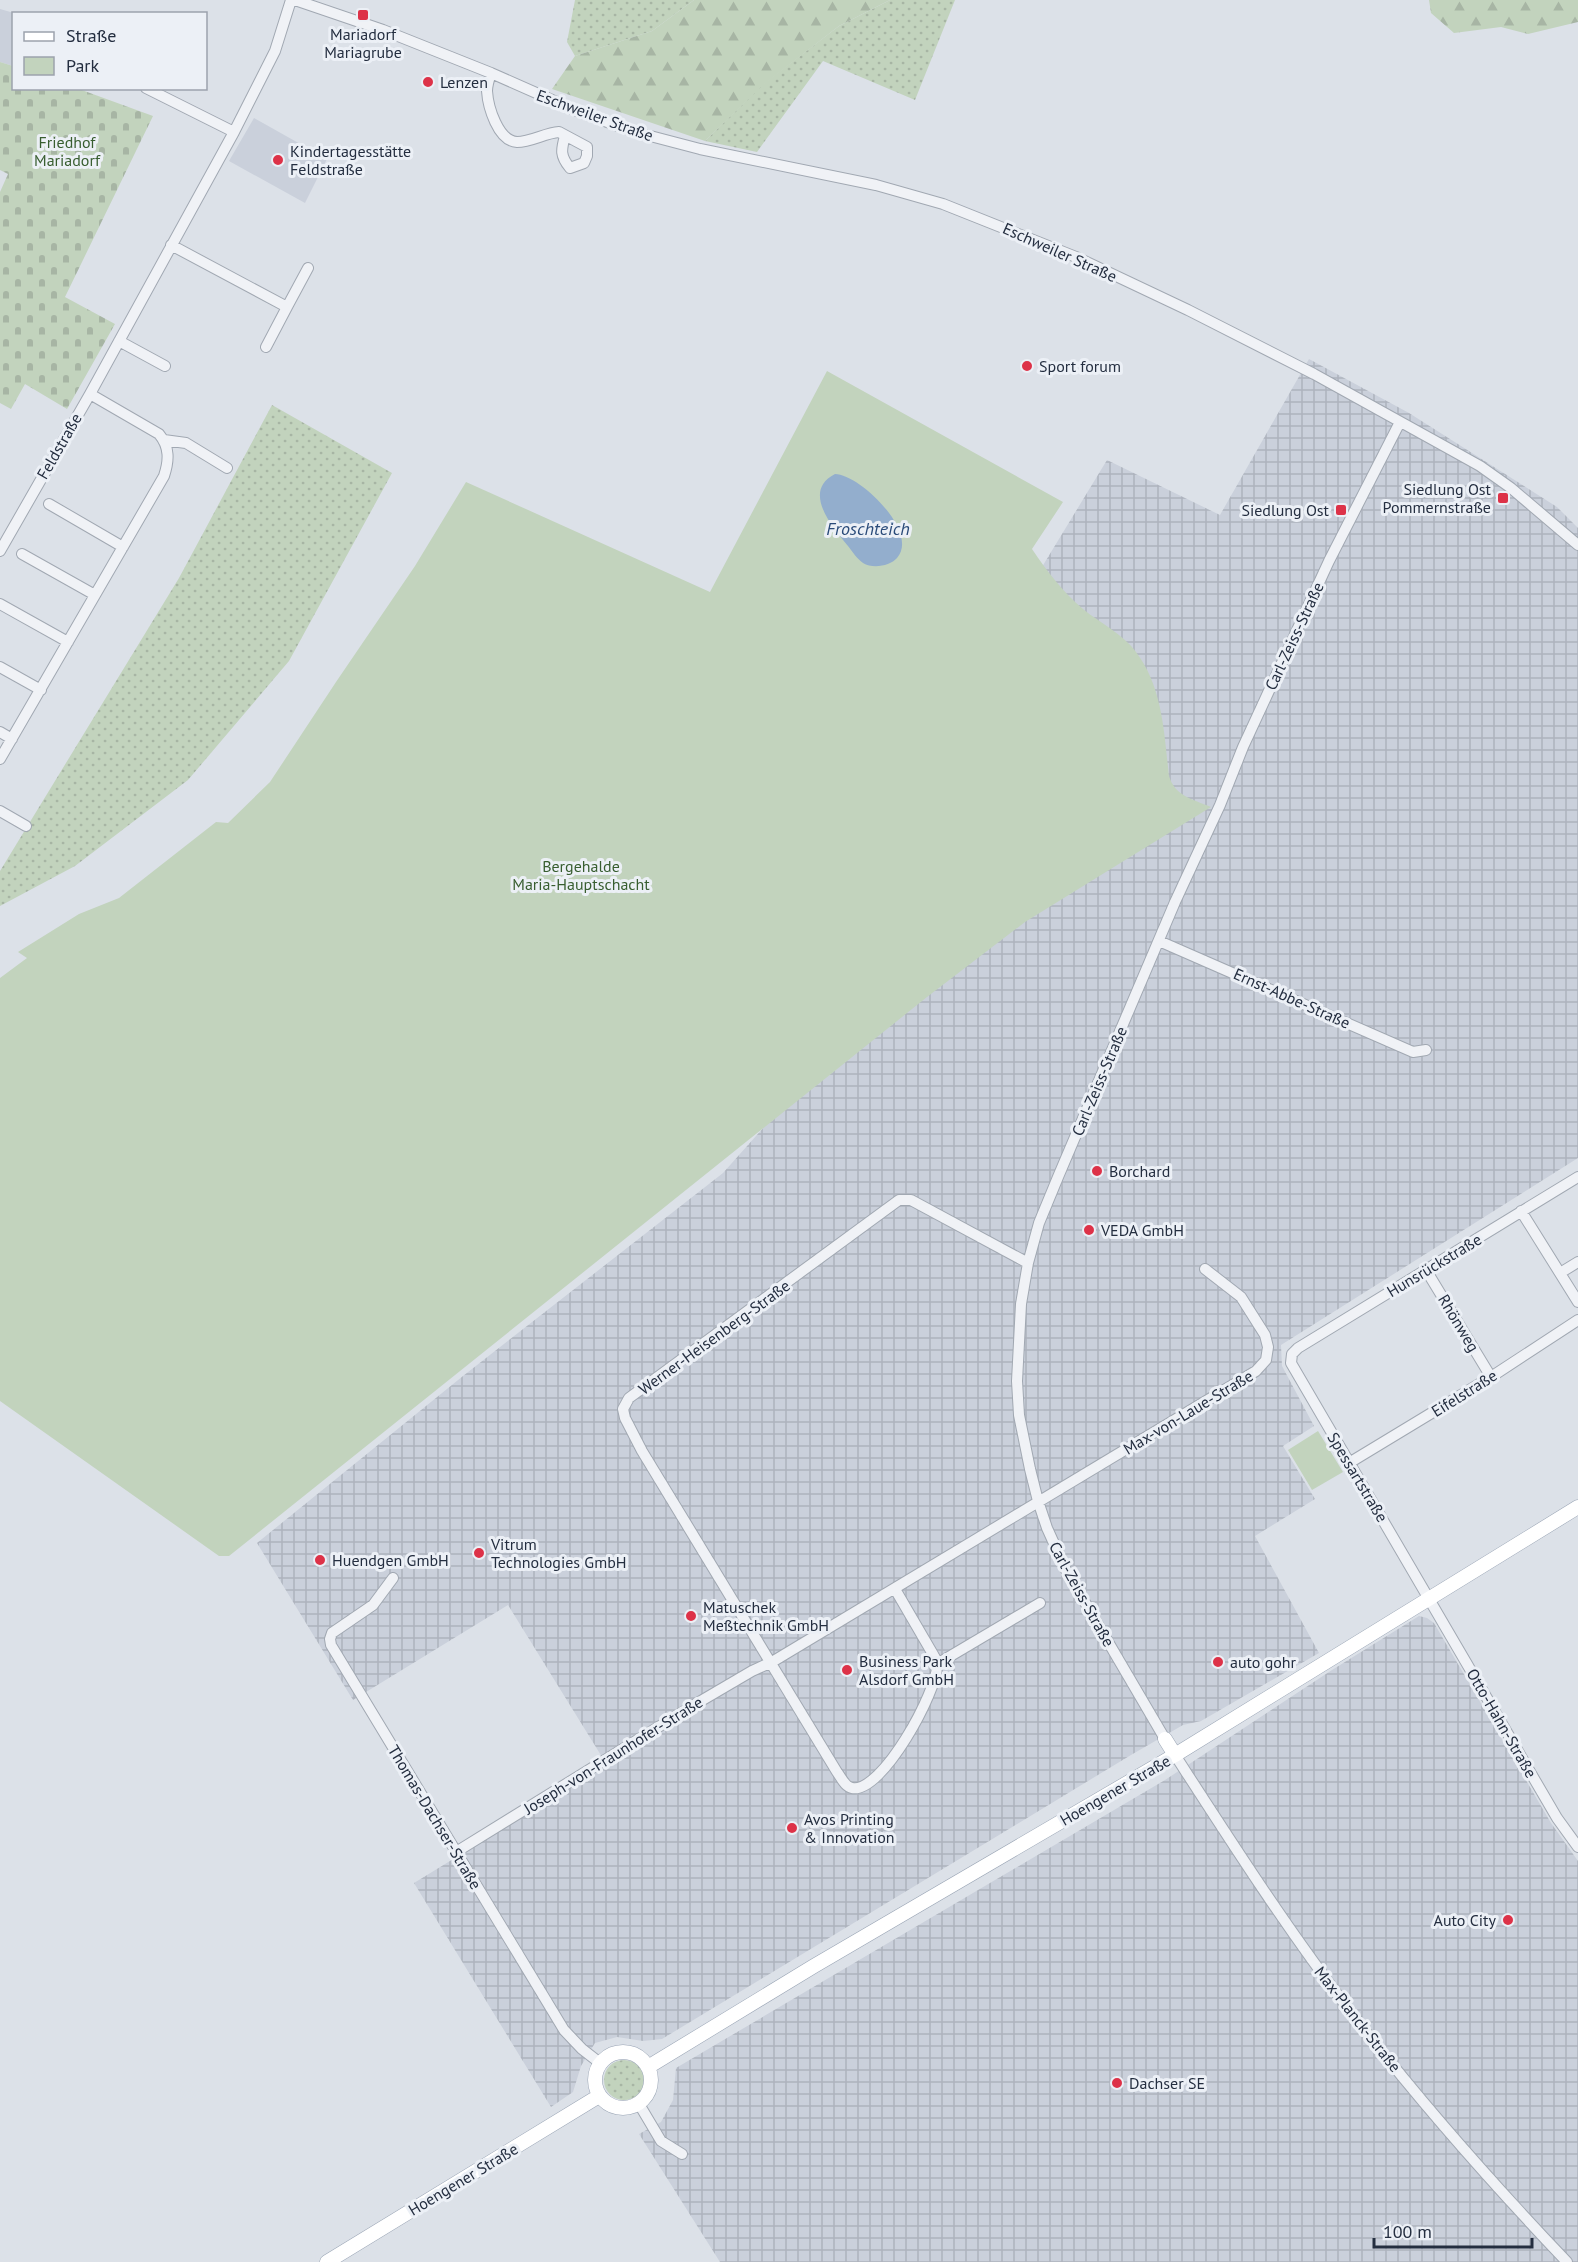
<svg xmlns="http://www.w3.org/2000/svg" width="1578" height="2262" font-family="'PT Sans',sans-serif">
  <defs>
    <pattern id="industrial-grid" width="8" height="8" patternUnits="userSpaceOnUse" patternTransform="scale(1.5)"><rect width="8" height="8" fill="#cad0db"/><path d="M0 4h8M4 0v8" fill="none" stroke="#adb3bd"/></pattern>
    <pattern id="grass-dots" width="8" height="8" patternUnits="userSpaceOnUse" patternTransform="scale(1.5)"><rect width="8" height="8" fill="#c2d3bd"/><path d="M2 2h.1M6 6h.1" fill="none" stroke="#a7b5a4" stroke-width="1.8" stroke-linecap="round"/></pattern>
    <pattern id="forest-firs" width="22" height="20" patternUnits="userSpaceOnUse" patternTransform="scale(1.5)"><rect width="22" height="20" fill="#c2d3bd"/><path d="M5 1l3.5 6h-7zM16 11l3.5 6h-7z" fill="#a7b5a4"/></pattern>
    <pattern id="cemetery-stones" width="16" height="16" patternUnits="userSpaceOnUse" patternTransform="scale(1.5)"><rect width="16" height="16" fill="#c2d3bd"/><path d="M2 7V4a2 2 0 0 1 4 0v3zM10 15v-3a2 2 0 0 1 4 0v3z" fill="#a7b5a4"/></pattern>
  </defs>
  <rect width="100%" height="100%" fill="#dce1e8"/>
  <path fill="#cad0db" d="M0,9l14,4 -1,53 -13,-4z
    M254,118l73,41 -22,44 -76,-42z"/>
  <path fill="url(#industrial-grid)" d="M1309,359l100,54 148,94 21,21v630l-297,187 1,21 32,60 -31,20 32,53 -60,37 64,117 -118,68 -18,4 -52,30 -469,284 -19,2 -26,-4 -22,6 -14,23 -8,26 -22,15 -137,-224 193,-118 -99,-160 -155,95 -96,-157 206,-167 260,-203 49,-55 259,-533 76,-125 113,55z
    M1419,1616l8,2 7,5 117,200 27,38v401h-858l-81,-128 22,-12 12,-22 3,-32 489,-288 167,-110z"/>
  <path fill="url(#grass-dots)" d="M575,0h119l-42,31 -77,25 -8,-14z
    M890,0h65l-40,100 -92,-39 -66,91 -52,-11 57,-56 77,-59z
    M272,405l120,68 -103,188 -101,119 -113,86 -75,40v-35l179,-293z
    M604 2080a20 20 0 1 1 40 0a20 20 0 1 1-40 0Z"/>
  <path fill="url(#forest-firs)" d="M694,0h196l-51,26 -76,59 -58,56 -153,-52 23,-33 77,-25z
    M1429,0h149v22l-50,12 -27,-7 -47,6 -23,-20z"/>
  <path fill="url(#cemetery-stones)" d="M0,62l13,4 1,22 65,1 74,27 -88,181 50,27 -48,85 -42,-25 -14,25 -11,-6v-211l8,-18 -8,-4z"/>
  <path fill="#c2d3bd" d="M827,371l236,131 -31,47c15,22 30,42 51,60 17,14 40,25 53,43 27,36 28,81 33,124 6,20 23,23 42,31l-186,115 -98,75 -698,559h-10l-219,-155v-423l27,-20 -9,-6 61,-38 40,-16 97,-76 12,1 42,-41 66,-100 79,-116 51,-84 244,110z
    M1318,1431l25,41 -31,18 -24,-40z"/>
  <path fill="#93aecd" d="M835,474c24,0 85,58 62,84 -7,8 -24,11 -34,5 -6,-4 -11,-12 -15,-17 -15,-18 -47,-55 -13,-72z"/>
  <g fill="none" stroke-linecap="round" stroke-linejoin="round">
    <g stroke="#a1a8b2" stroke-width="12">
      <path id="minor" d="M295,0l88,30 108,43 86,38 58,21 65,17 176,36 67,19 133,53 112,53 126,64 130,72 36,20 31,22 67,57
        M491,73c-2,6 -4,12 -4,18 1,16 11,50 30,51 14,0 28,-9 42,-10l28,15v9l-3,7 -14,5c-10,-12 -9,-18 -5,-32
        M146,88l88,44
        M171,245l116,62 -21,40
        M287,307l21,-39
        M119,341l46,25
        M164,440l22,3 41,25
        M49,504l74,43
        M0,551l90,-157 144,-262 41,-81 16,-51
        M22,554l73,41
        M0,604l68,38
        M0,667l41,23
        M0,732l12,7
        M0,759l164,-283c5,-15 6,-29 -5,-42l-69,-40
        M0,811l26,15
        M1159,941l254,111 13,-2
        M1578,1177l-280,171 -6,6 -1,9 266,455 21,29
        M1521,1211l57,91
        M1426,1270l65,107
        M1560,1273l18,-11
        M1349,1463l142,-86 87,-57
        M393,1578l-20,27 -41,28 -2,6 1,6 233,385 18,19 18,14
        M895,1589l39,67c1,1 3,7 3,9 1,25 -55,129 -85,123 -7,-1 -11,-11 -15,-16l-195,-321 -17,-33 -2,-9 6,-11 270,-198h12l117,63
        M937,1664l103,-61
        M1165,1739l-99,-169 -19,-42 -9,-27 -8,-32 -11,-54 -2,-34 4,-77 7,-41 11,-40 19,-46 117,-275 45,-97 23,-58 86,-186 71,-139
        M1175,1755c55,85 110,171 172,252 68,89 143,174 220,255
        M456,1852l238,-147 58,-34 20,-9 484,-291 10,-11 2,-13 -3,-12 -24,-38 -36,-28
        M639,2104l22,37 21,13"/>
    </g>
    <g stroke="#9aa5b5" stroke-width="15">
      <path id="major" d="M1165,1739l10,16
        M595 2080a28 28 0 1 1 56 0a28 28 0 1 1-56 0Z
        M648,2067l166,-101 361,-211 403,-248
        M327,2262l272,-166"/>
    </g>
    <use href="#minor" stroke="#f0f2f6" stroke-width="10"/>
    <use href="#major" stroke="#fff" stroke-width="14"/>
  </g>
  <g fill="#dd3248" stroke="#ecf0f6" stroke-width="2">
    <rect x="357" y="9" width="12" height="12" rx="3"/>
    <circle cx="428" cy="82" r="6"/>
    <circle cx="278" cy="160" r="6"/>
    <circle cx="1027" cy="366" r="6"/>
    <rect x="1497" y="492" width="12" height="12" rx="3"/>
    <rect x="1335" y="504" width="12" height="12" rx="3"/>
    <circle cx="1097" cy="1171" r="6"/>
    <circle cx="1089" cy="1230" r="6"/>
    <circle cx="479" cy="1553" r="6"/>
    <circle cx="320" cy="1560" r="6"/>
    <circle cx="691" cy="1616" r="6"/>
    <circle cx="1218" cy="1662" r="6"/>
    <circle cx="847" cy="1670" r="6"/>
    <circle cx="792" cy="1828" r="6"/>
    <circle cx="1508" cy="1920" r="6"/>
    <circle cx="1117" cy="2083" r="6"/>
  </g>
  <g text-anchor="middle" dominant-baseline="central" stroke-width="6" stroke-linejoin="round" paint-order="stroke">
    <g font-size="16" fill="#242e40" stroke="#ecf0f6" text-anchor="start">
      <text x="363" y="34" text-anchor="middle">Mariadorf<tspan x="363" dy="18">Mariagrube</tspan></text>
      <text x="440" y="82">Lenzen</text>
      <text x="290" y="151">Kindertagesstätte<tspan x="290" dy="18">Feldstraße</tspan></text>
      <text x="1039" y="366">Sport forum</text>
      <text x="1491" y="489" text-anchor="end">Siedlung Ost<tspan x="1491" dy="18">Pommernstraße</tspan></text>
      <text x="1329" y="510" text-anchor="end">Siedlung Ost</text>
      <text x="1109" y="1171">Borchard</text>
      <text x="1101" y="1230">VEDA GmbH</text>
      <text x="491" y="1544">Vitrum<tspan x="491" dy="18">Technologies GmbH</tspan></text>
      <text x="332" y="1560">Huendgen GmbH</text>
      <text x="703" y="1607">Matuschek<tspan x="703" dy="18">Meßtechnik GmbH</tspan></text>
      <text x="859" y="1661">Business Park<tspan x="859" dy="18">Alsdorf GmbH</tspan></text>
      <text x="1230" y="1662">auto gohr</text>
      <text x="804" y="1819">Avos Printing<tspan x="804" dy="18">&amp; Innovation</tspan></text>
      <text x="1496" y="1920" text-anchor="end">Auto City</text>
      <text x="1129" y="2083">Dachser SE</text>
    </g>
    <g font-size="16" fill="#242e40" stroke="#ecf0f6">
      <text transform="translate(595 115) rotate(20)">Eschweiler Straße</text>
      <text transform="translate(1060 252) rotate(24)">Eschweiler Straße</text>
      <text transform="translate(59 446) rotate(-60)">Feldstraße</text>
      <text transform="translate(1294 636) rotate(-65)">Carl-Zeiss-Straße</text>
      <text transform="translate(1292 998) rotate(24)">Ernst-Abbe-Straße</text>
      <text transform="translate(1099 1081) rotate(-67)">Carl-Zeiss-Straße</text>
      <text transform="translate(1434 1265) rotate(-31)">Hunsrückstraße</text>
      <text transform="translate(1459 1323) rotate(59)">Rhönweg</text>
      <text transform="translate(714 1337) rotate(-36)">Werner-Heisenberg-Straße</text>
      <text transform="translate(1464 1393) rotate(-32)">Eifelstraße</text>
      <text transform="translate(1188 1412) rotate(-31)">Max-von-Laue-Straße</text>
      <text transform="translate(1358 1477) rotate(59)">Spessartstraße</text>
      <text transform="translate(1082 1594) rotate(61)">Carl-Zeiss-Straße</text>
      <text transform="translate(1502 1723) rotate(60)">Otto-Hahn-Straße</text>
      <text transform="translate(613 1755) rotate(-32)">Joseph-von-Fraunhofer-Straße</text>
      <text transform="translate(1115 1790) rotate(-30)">Hoengener Straße</text>
      <text transform="translate(435 1817) rotate(59)">Thomas-Dachser-Straße</text>
      <text transform="translate(1358 2019) rotate(52)">Max-Planck-Straße</text>
      <text transform="translate(463 2179) rotate(-31)">Hoengener Straße</text>
    </g>
    <g font-size="16" fill="#385e30" stroke="#ecf0f6">
      <text x="67" y="142">Friedhof<tspan x="67" dy="18">Mariadorf</tspan></text>
      <text x="581" y="866">Bergehalde<tspan x="581" dy="18">Maria-Hauptschacht</tspan></text>
    </g>
    <g font-size="18" font-style="italic" fill="#2a4b79" stroke="#ecf0f6">
      <text x="868" y="528">Froschteich</text>
    </g>
  </g>
  <rect x="12" y="12" width="195" height="78" fill="#ecf0f6" stroke="#9ca2ad" stroke-width="1.5"/>
  <rect x="24" y="32" width="30" height="9" fill="#ffffff" stroke="#9ca2ad" stroke-width="1.5"/>
  <text x="66" y="42" font-size="18" fill="#242e40">Straße</text>
  <rect x="24" y="57" width="30" height="18" fill="#c2d3bd" stroke="#9ca2ad" stroke-width="1.5"/>
  <text x="66" y="72" font-size="18" fill="#242e40">Park</text>
  <path d="M1374 2238v9h158v-9" fill="none" stroke="#242e40" stroke-width="3"/>
  <text x="1383" y="2238" font-size="18" fill="#242e40" stroke="#ecf0f6" stroke-width="4.5" paint-order="stroke">100 m</text>
</svg>
